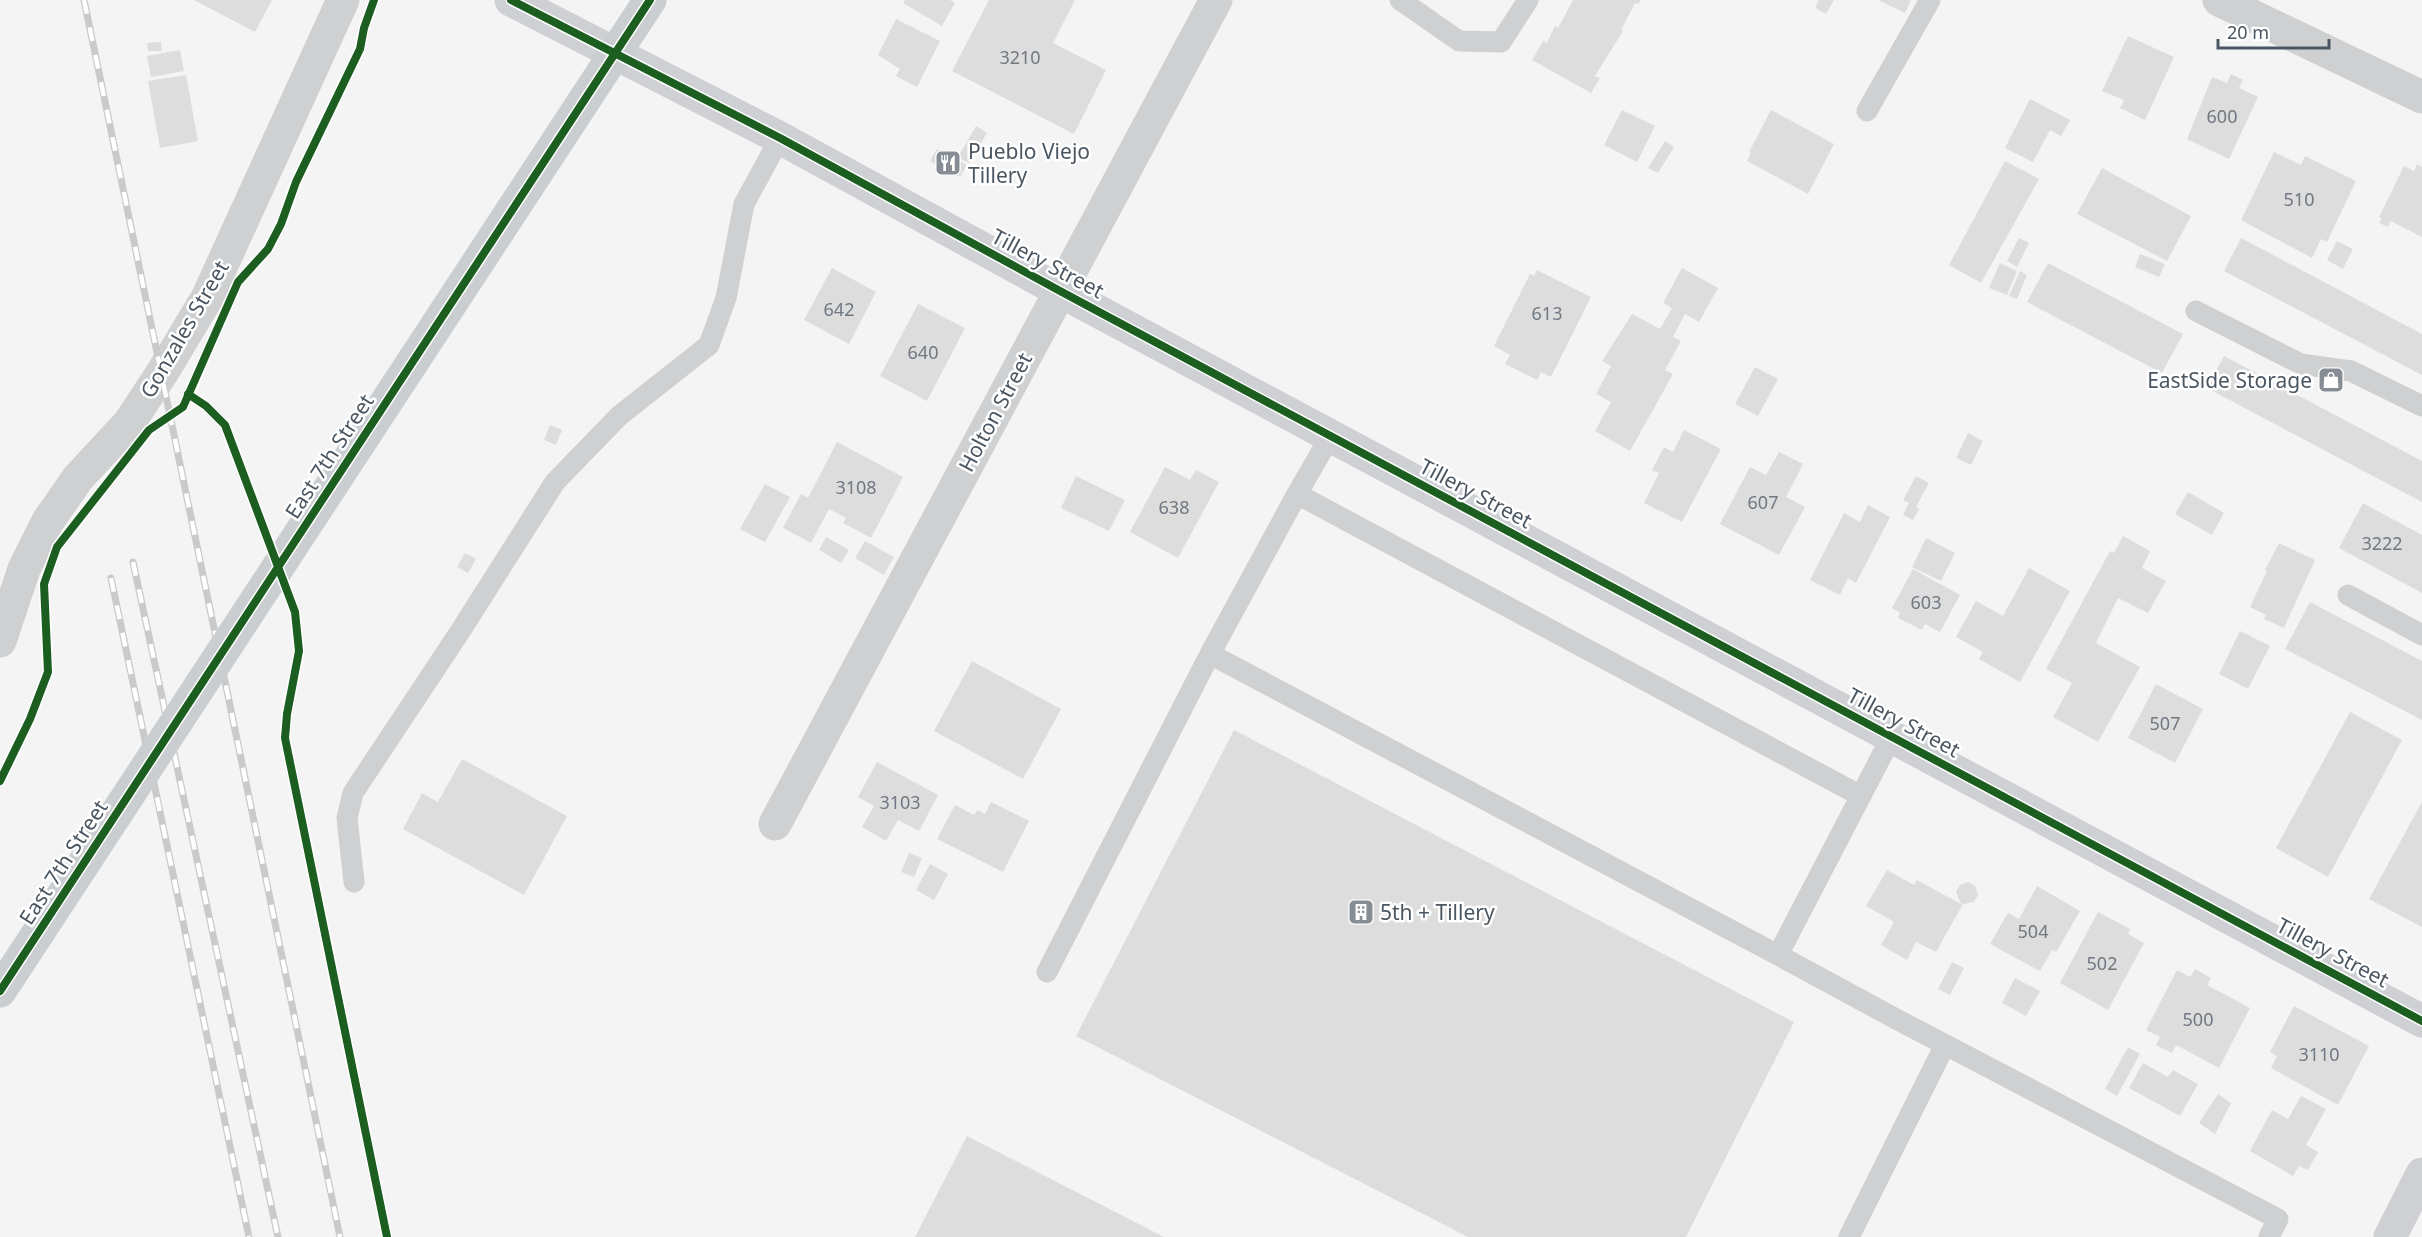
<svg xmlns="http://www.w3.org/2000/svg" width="2422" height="1237" font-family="'Noto Sans',sans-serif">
  <rect width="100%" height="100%" fill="#f4f4f4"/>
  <path fill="#ddddde" d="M194,0h78l-17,32z
    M905,0h45l5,3 -13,23 -39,-23z
    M989,0h86l-22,43 53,27 -32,64 -122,-63z
    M1573,0h68l-3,4 -3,-1 -14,27 2,1 -28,45 5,2 -9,15 -59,-33 11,-19 4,2 8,-17 3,2z
    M1819,0h15l-8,14 -11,-6z
    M1878,0h33l-6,13z
    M896,19l44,22 -23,46 -21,-11 4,-7 -22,-14z
    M2128,36l46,21 -29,63 -25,-12 4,-8 -22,-9z
    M161,42l1,9h-14l-1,-8z
    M180,50l4,21 -33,6 -4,-21z
    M2231,74l12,6 -4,8 19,9 -29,62 -42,-20 25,-62 15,6z
    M186,75l12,66 -38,7 -12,-67z
    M2030,99l40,21 -9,16 -11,-6 -17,32 -28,-14z
    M1622,110l33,16 -18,36 -33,-17z
    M1771,110l63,34 -26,50 -61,-33 4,-8 -2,-1z
    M976,126l11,7 -18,30 -11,-6z
    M1665,141l9,6 -16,26 -10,-5z
    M937,149l30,16 -7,12 -30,-16z
    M2274,152l27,13 4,-9 51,25 -29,61 -6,-3 -9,19 -71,-38z
    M2005,161l34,18 -58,104 -32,-18z
    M2417,164l5,3v70l-31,-16 -3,6 -9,-4 3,-5 -3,-1 25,-51 10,5z
    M2102,168l89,48 -24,45 -90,-47z
    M2019,238l10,5 -12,24 -10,-6z
    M2241,238l181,96v41l-198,-104z
    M2337,241l16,8 -10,20 -16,-9z
    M2140,254l25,10 -6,13 -24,-10z
    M2000,263l17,8 -10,24 -18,-7z
    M2048,263l135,71 -21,39 -135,-71z
    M832,268l44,24 -27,52 -45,-24z
    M1682,268l36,20 -19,34 -14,-8 -12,23 8,4 -16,29 8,4 -43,77 -35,-20 16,-29 -15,-8 15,-28 -9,-5 30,-47 28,15 12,-21 -9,-5z
    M1537,270l54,27 -40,80 -10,-5 -4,8 -32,-16 5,-9 -16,-9 36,-72 4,2z
    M2020,271l7,4 -10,24 -8,-3z
    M918,304l47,24 -38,73 -47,-25z
    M2224,356l198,105v41l-215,-114z
    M1755,367l23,12 -20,37 -23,-12z
    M550,425l12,5 -6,15 -12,-5z
    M1684,430l37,19 -39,73 -38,-19 15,-30 -7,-3 12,-23 9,5z
    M1968,433l15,8 -12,24 -15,-7z
    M837,442l66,35 -32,61 -28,-15 3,-5 -17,-9 -18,34 -28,-15 18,-34 7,4z
    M1779,452l24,12 -17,33 19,10 -26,48 -59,-31 30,-57 16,8z
    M1165,467l25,13 6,-10 23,12 -41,76 -48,-26z
    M1076,476l49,24 -16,31 -48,-23z
    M1916,476l13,7 -13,24 3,2 -6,11 -10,-5 6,-12 -6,-3z
    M765,484l25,13 -25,45 -25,-13z
    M2188,492l36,21 -12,22 -37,-21z
    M2363,503l59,32v58l-83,-45z
    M1868,505l22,12 -34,66 -8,-5 -8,17 -30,-15 34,-67 16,9z
    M2123,536l27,15 -8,17 24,13 -18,32 -30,-15 -22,45 44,24 -42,75 -45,-25 19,-34 -26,-14 64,-118 4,2z
    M826,537l23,13 -8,13 -22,-13z
    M1926,538l29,15 -14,28 -29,-14z
    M865,541l29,16 -10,18 -29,-17z
    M2279,543l36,17 -31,68 -20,-9 2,-4 -16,-8 17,-36 -2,-1z
    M465,553l11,6 -8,14 -11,-6z
    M2029,568l41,23 -50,91 -41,-23 4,-7 -27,-15 20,-36 27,15z
    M1913,569l47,26 -20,37 -15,-8 -3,6 -24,-12 2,-5 -8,-5z
    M2310,602l112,59v59l-137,-71z
    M2240,631l30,15 -22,43 -29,-15z
    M972,661l89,48 -38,70 -89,-48z
    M2156,684l47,25 -28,54 -47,-25z
    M2350,712l52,28 -74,137 -52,-29z
    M1234,730l560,292 -108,215h-218l-392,-201z
    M462,759l105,57 -43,79 -121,-66 19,-36 16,9z
    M877,762l61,33 -19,36 -21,-11 -12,21 -24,-14 12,-21 -16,-9z
    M991,802l38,19 -26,51 -66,-33 18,-34 19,10 4,-5 7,4z
    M2422,802v125l-53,-28z
    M909,853l13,5 -8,19 -13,-5z
    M930,864l18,10 -14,26 -18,-10z
    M1887,870l27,15 3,-5 44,24 -5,-12 4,-7 8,-3 7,4 3,9 -4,7 -11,2 -27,48 -20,-10 -9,18 -26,-15 13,-23 -28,-16z
    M2037,886l43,25 -24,41 -4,-2 -12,21 -50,-27 18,-31 11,6z
    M2098,912l32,17 -2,5 16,9 -36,67 -48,-27z
    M1952,962l12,6 -14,27 -12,-6z
    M2195,969l16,9 -4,7 43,23 -31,60 -43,-23 -4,8 -16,-8 4,-8 -14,-7 31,-60 13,7z
    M2015,978l25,13 -14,25 -24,-13z
    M2294,1006l75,40 -31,59 -67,-37 6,-12 -7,-4z
    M2128,1047l12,7 -23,42 -12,-7z
    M2143,1063l25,14 5,-7 25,14 -18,32 -51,-28z
    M2218,1094l13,9 -16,31 -16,-11z
    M2301,1096l25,13 -20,36 12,7 -10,18 -9,-4 -6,10 -43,-25 22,-41 16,9z
    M967,1136l197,101h-249z"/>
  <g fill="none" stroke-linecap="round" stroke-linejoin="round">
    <path stroke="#ced0d2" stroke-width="21" d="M1400,0l59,41 42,1 27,-42
      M1867,111l63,-111
      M2196,311l105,53 50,7 71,35
      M1297,494l34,-59
      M2348,595l74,40
      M1892,736l-114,219 120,65 380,199 -9,18
      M354,882l-7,-64 6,-25 108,-163 94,-148 64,-66 90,-71 17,-47 18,-94 36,-66
      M1778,955l-568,-301 87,-160 564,302
      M1047,972l163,-318
      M1849,1237l96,-192"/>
    <path stroke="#ced0d2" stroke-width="33" d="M2219,0l203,97
      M0,641l24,-72 24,-48 30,-43 51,-55 33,-50 45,-75 136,-298
      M775,824l441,-824"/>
    <path stroke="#ced0d4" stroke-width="33" d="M511,0l269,138 280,153 1362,730
      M2390,1237l32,-63"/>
    <g stroke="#c9cacc" stroke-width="7">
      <path id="rail" d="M84,0l256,1237
        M133,562l145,675
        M111,578l138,659"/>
    </g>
    <use href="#rail" stroke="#fff" stroke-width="4.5" stroke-dasharray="14" stroke-linecap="butt"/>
    <path stroke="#caced1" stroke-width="33" d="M0,991l650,-991"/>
    <g stroke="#fff" stroke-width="11">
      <path id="cycleway" d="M511,0l269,138 280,153 1362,730
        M188,394l18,12 19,19 70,187 4,39 -12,63 -2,24 102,499
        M0,781l30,-62 18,-47 -4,-88 13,-37 92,-117 34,-23 55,-125 30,-33 13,-25 15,-42 64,-133 4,-21 10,-28
        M0,991l650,-991"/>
    </g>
    <use href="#cycleway" stroke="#1b5e20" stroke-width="8"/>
  </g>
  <defs>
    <g id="restaurant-square" transform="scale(1.35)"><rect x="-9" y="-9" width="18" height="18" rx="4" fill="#868d94" stroke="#fff"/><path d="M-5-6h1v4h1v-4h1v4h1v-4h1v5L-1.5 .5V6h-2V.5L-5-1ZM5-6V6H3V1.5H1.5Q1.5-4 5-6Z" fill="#fff"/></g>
    <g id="shop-square" transform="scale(1.35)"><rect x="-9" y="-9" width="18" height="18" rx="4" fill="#868d94" stroke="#fff"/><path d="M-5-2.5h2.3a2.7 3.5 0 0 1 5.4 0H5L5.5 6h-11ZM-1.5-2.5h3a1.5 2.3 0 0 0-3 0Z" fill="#fff"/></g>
    <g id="building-square" transform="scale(1.35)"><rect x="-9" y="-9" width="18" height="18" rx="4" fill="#868d94" stroke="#fff"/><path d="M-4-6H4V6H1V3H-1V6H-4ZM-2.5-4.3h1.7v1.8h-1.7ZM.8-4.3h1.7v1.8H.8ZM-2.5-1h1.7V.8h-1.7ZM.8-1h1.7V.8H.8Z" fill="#fff"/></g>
  </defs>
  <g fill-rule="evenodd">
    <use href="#restaurant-square" x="948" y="163"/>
    <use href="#shop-square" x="2331" y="380"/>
    <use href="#building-square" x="1361" y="912"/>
  </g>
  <g text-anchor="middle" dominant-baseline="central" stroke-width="5" stroke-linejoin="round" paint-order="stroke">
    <g font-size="18" fill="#707881">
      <text x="1020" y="57">3210</text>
      <text x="2222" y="116">600</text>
      <text x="2299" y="199">510</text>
      <text x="839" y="309">642</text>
      <text x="1547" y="313">613</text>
      <text x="923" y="352">640</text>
      <text x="856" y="487">3108</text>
      <text x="1763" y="502">607</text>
      <text x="1174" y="507">638</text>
      <text x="2382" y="543">3222</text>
      <text x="1926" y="602">603</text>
      <text x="2165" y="723">507</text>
      <text x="900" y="802">3103</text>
      <text x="2033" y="931">504</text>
      <text x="2102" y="963">502</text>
      <text x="2198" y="1019">500</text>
      <text x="2319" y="1054">3110</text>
    </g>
    <g font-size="21" fill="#4a5661" stroke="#fff" text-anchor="start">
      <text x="968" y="151">Pueblo Viejo<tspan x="968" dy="24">Tillery</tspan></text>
      <text x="2312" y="380" text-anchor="end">EastSide Storage</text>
      <text x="1380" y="912">5th + Tillery</text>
    </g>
    <g font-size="21" fill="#4a5661" stroke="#fff">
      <text transform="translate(1048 263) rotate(28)">Tillery Street</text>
      <text transform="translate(184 329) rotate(-60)">Gonzales Street</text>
      <text transform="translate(995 412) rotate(-62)">Holton Street</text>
      <text transform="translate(329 456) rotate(-57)">East 7th Street</text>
      <text transform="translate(1476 493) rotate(28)">Tillery Street</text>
      <text transform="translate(1904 722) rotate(28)">Tillery Street</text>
      <text transform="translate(63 862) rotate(-57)">East 7th Street</text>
      <text transform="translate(2333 952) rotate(28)">Tillery Street</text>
    </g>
  </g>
  <path d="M2218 39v9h111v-9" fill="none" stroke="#4a5661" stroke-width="3"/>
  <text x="2227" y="39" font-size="18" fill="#4a5661" stroke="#ffffff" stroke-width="4.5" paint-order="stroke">20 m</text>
</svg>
